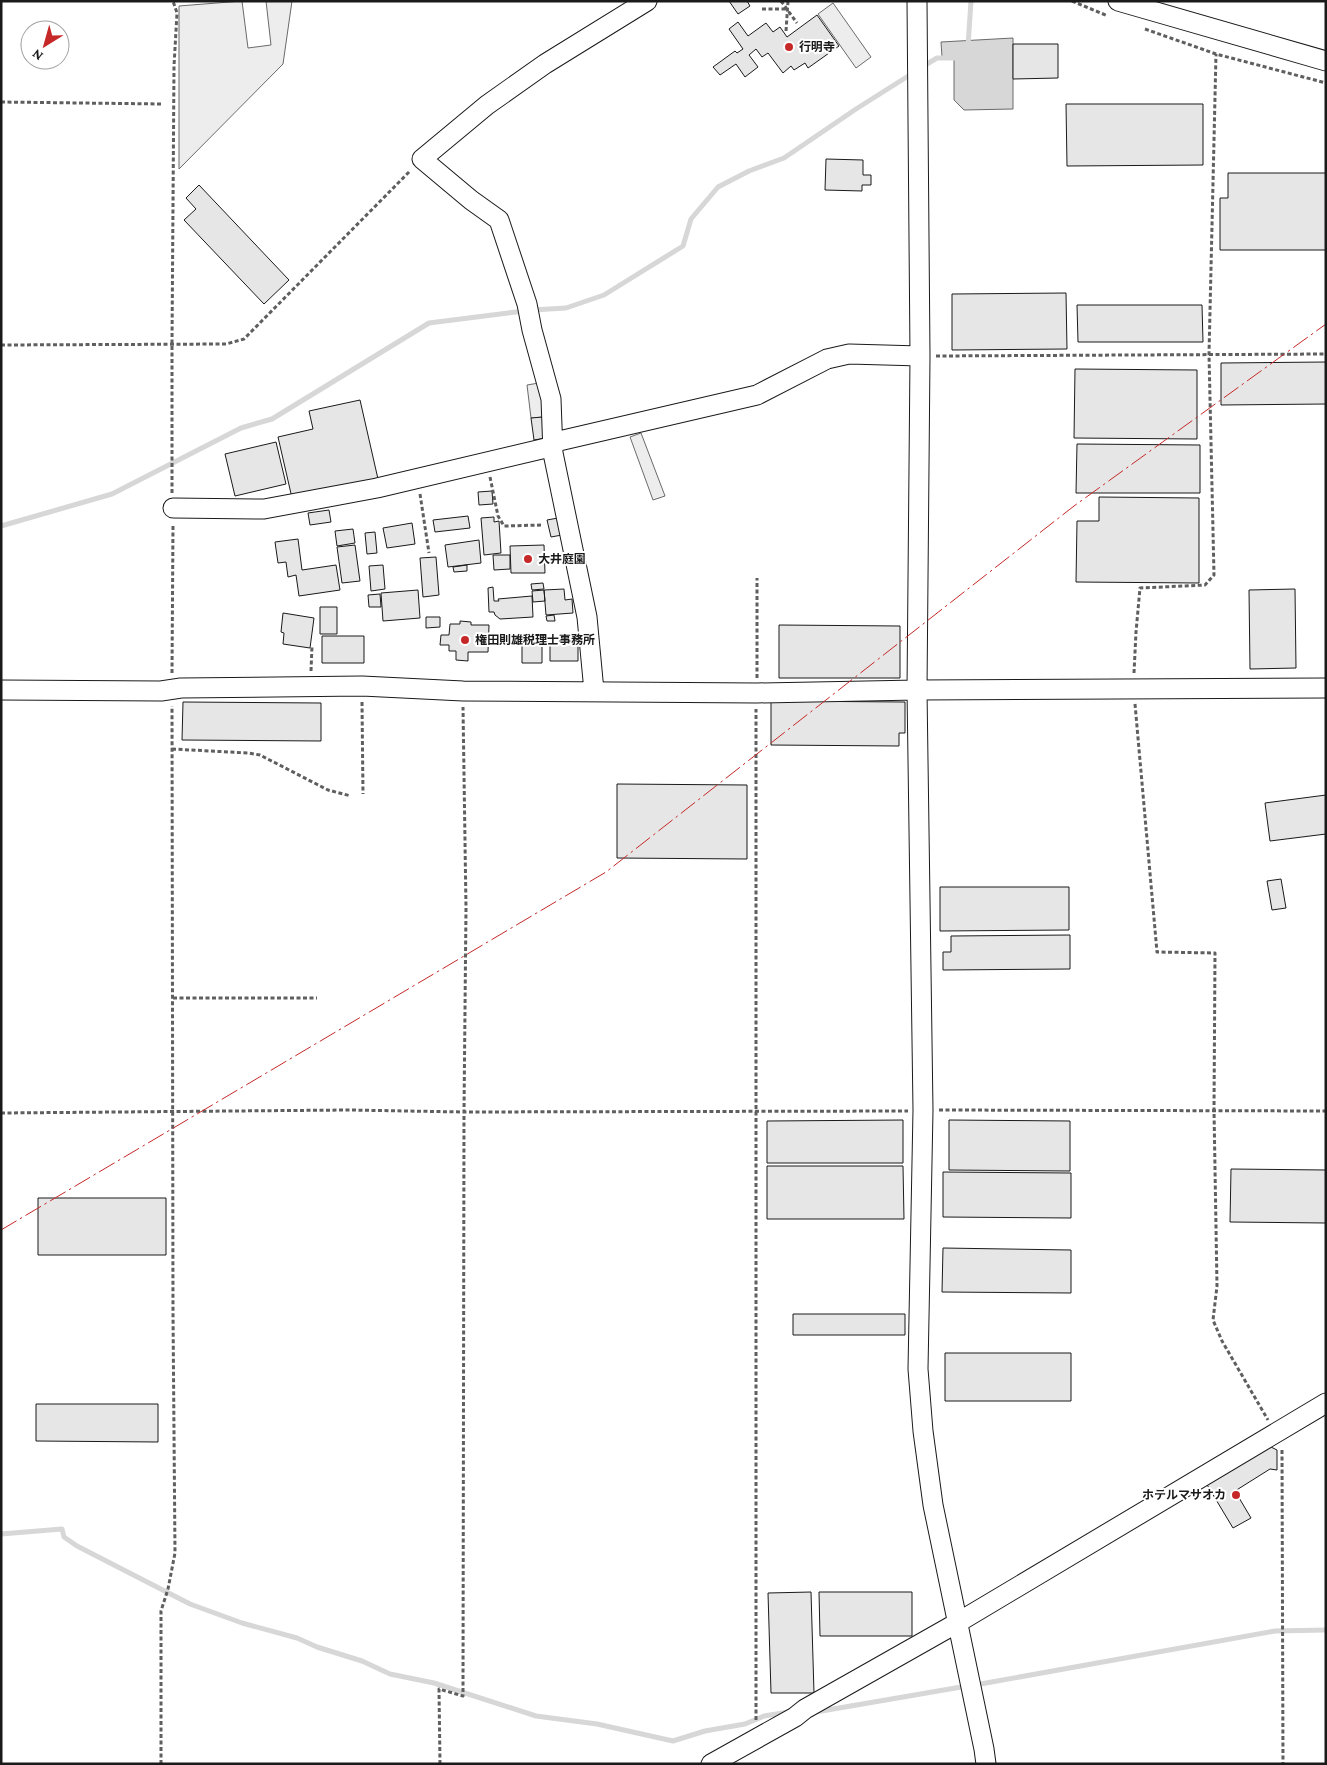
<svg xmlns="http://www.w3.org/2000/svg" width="1327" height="1765" font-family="'Crimson Pro','Noto Sans JP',serif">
  <rect width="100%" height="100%" fill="#fff"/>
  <path fill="#ededed" stroke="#6a6a6a" d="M242,1l6,47 23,-3 -5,-44h26l-9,63 -104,105v-163z
    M833,3l38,54 -15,11 -38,-54z
    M539,383l5,17 -1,17 -12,1 -4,-33z
    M641,433l24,63 -12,4 -23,-63z"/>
  <path fill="#d7d7d7" stroke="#6a6a6a" d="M1013,38v71l-49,1 -10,-10v-42l-12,-1 -1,-15z"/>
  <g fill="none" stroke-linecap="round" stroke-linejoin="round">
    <path stroke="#d7d7d7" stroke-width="5" d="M968,46l3,-45
      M922,67l15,-9h22
      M532,310l34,-2 38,-13 79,-49 8,-27 27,-32 31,-16 35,-13 72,-49 57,-36
      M1,526l111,-32 129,-66 31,-9 157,-96 95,-12
      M1,1534l61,-5 2,8 13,9 113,58 52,19 55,15 20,9 45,14 28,13 44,9 102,33 61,8 76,17 32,-10 40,-7 19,-8 25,-4
      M975,1685l300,-54 51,-1
      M810,1713l157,-27"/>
  </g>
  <path fill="#e6e6e6" stroke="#1a1a1a" d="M729,1h18l3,5 -12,8z
    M817,15l22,31 -31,22 -3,-5 -11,7 -3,-4 -8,7 -15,-20 -6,4 -6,-8 -7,6 9,12 -13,10 -9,-13 -16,11 -7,-8 22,-16 2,2 6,-4 -14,-20 9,-7 10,14 18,-13 7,9 7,-5 7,10z
    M1013,44h45v34l-45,1z
    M1066,104h137v61l-136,1z
    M826,159l37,1v15h8v10h-9v6l-37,-1z
    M1228,173h98v77h-106v-52h8z
    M199,185l90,95 -25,24 -80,-84 12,-11 -10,-11z
    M1066,293l1,56 -115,1v-56z
    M1077,305h125l1,37h-125z
    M1326,362v42l-105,1v-42z
    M1075,369l122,1v69l-123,-1z
    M360,400l18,79 -86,19 -14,-61 35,-8 -4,-18z
    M543,417l3,21 -12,2 -3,-22z
    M276,442l10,42 -51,12 -10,-42z
    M1077,444l123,1v48h-124z
    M492,491l1,13 -14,1 -1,-13z
    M1099,497l100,1v85l-123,-1 1,-61h22z
    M329,510l2,12 -21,3 -2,-12z
    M468,516l2,12 -35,4 -2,-12z
    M494,517v5l5,-1 2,32 -17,2 -3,-37z
    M558,518l4,17 -11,2 -4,-17z
    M412,523l3,21 -28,4 -4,-20z
    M353,529l2,14 -18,3 -2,-15z
    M375,532l2,21 -10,1 -2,-21z
    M298,539l4,31 34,-5 4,25 -41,6 -3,-21 -8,2 -2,-15 -8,1 -3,-21z
    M479,540l2,23 -33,4 -3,-22z
    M355,545l5,36 -18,2 -5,-36z
    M544,545l1,28h-34l-1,-27z
    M493,555h17v14l-16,1z
    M436,557l3,38 -16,2 -3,-39z
    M383,565l2,24 -14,2 -2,-25z
    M467,565v6l-13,1 -1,-5z
    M543,583l1,6 -12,1 -1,-6z
    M493,587l1,14h5l-1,-2 34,-3 1,21 -33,2 -5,-4 -1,-3h-5l-1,-24z
    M564,589l1,11 7,-1 1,14 -27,2 -2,-25z
    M1295,589l1,79 -46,1 -1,-79z
    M418,590l2,28 -37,3 -2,-28z
    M544,590l1,11 -12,1 -1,-11z
    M380,594l1,13h-12l-1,-12z
    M320,607h17v27h-17z
    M283,613l31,5 -4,30 -27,-4 1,-11 -3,-1z
    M554,615l1,6h-8l-1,-5z
    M426,617h14v10l-14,1z
    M460,621l11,1v3h18l-1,27h-20v9l-12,-1v-9h-7v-6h-9l1,-10h8l1,-11h10z
    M779,625l121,1v52h-121z
    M322,636h42v27h-42z
    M522,637h20v26h-20z
    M550,639h28v22h-28z
    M771,701l134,1v31h-6v13l-128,-1z
    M183,702l138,1v38l-139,-1z
    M617,784l130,1v74l-130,-1z
    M1326,795v39l-56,7 -5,-38z
    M1281,879l5,29 -14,2 -5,-29z
    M940,887h129v43l-129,1z
    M1070,935v34l-127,1v-18h8v-16z
    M903,1120v43h-136v-42z
    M949,1120l121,1v50l-121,-1z
    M767,1166h136l1,53h-137z
    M1231,1169l95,1v53l-96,-1z
    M943,1172l128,1v45l-128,-1z
    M38,1198h128v57h-128z
    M943,1248l128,2v43l-129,-1z
    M793,1314h112v21h-112z
    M945,1353h126v48h-126z
    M36,1404h122v38l-122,-1z
    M1269,1446l8,4v20l-7,-1 -35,22 16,27 -18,10 -27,-45z
    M811,1592l3,101h-43l-3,-100z
    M819,1592h93v44h-92z"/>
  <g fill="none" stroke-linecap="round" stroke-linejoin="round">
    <g stroke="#1a1a1a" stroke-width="21">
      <path id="minor" d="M917,1l3,355 -3,334 6,420 -5,259 5,62 10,74 51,244 2,15
        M1118,1l208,60
        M173,508l91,1 113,-21 169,-40 13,-7 198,-46 70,-36 22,-5 71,2
        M1,690l160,1 20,-3 181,-2 101,5 294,2 160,-3 409,-2
        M594,691l-7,-74 -34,-164 -2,-54 -19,-69 -5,-26 -28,-84 -28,-20 -49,-41 65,-54 58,-41 102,-63
        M711,1764l84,-47 10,-8 152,-86 369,-220"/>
    </g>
    <path stroke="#5f5f5f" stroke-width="3" stroke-dasharray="4 2.5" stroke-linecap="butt" d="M781,1l16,22
      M1072,1l36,15
      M762,9h24
      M1145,29l71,25 110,29
      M786,31l2,-30
      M1,102l161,2
      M1,345l225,-1 18,-5 166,-168
      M936,356l390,-2
      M490,477l8,39 6,10 38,-1
      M172,493v-150l2,-277 3,-53 -4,-12
      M420,494l9,59
      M311,671l1,-25
      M172,673l1,-149
      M1134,673l2,-41 4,-44 65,-3 9,-10 -5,-221 7,-300
      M757,678v-100
      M362,702l1,92
      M1135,704l22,248 58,1 -1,157 3,176 -4,34 9,21 46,79
      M172,749l76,4 12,2 68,35 23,6
      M173,998h144
      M939,1110l387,1
      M1,1113l348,-3 115,2 444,-1
      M1282,1450l1,314
      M756,1720v-1011
      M161,1764v-153l7,-22 7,-36 -2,-240 -1,-607
      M440,1764l-1,-75 24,7v-7l1,-577 2,-204 -3,-201"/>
    <use href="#minor" stroke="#fff" stroke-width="19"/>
    <path stroke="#c62828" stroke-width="1" stroke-dasharray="18 4 2.5 4" stroke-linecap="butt" d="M1,1230l605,-358 468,-366 252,-182"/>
  </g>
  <g fill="#c62828" stroke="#fff" stroke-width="2">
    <circle cx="789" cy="47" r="5"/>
    <circle cx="528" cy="559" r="5"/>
    <circle cx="465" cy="640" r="5"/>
    <circle cx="1236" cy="1495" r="5"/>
  </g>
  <g text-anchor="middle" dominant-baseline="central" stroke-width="4" stroke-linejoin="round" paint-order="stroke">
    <g font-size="12" font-weight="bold" fill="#1a1a1a" stroke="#fff" text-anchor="start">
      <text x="799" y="47">行明寺</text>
      <text x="538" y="559">大井庭園</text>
      <text x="475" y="640">権田則雄税理士事務所</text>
      <text x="1226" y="1495" text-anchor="end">ホテルマサオカ</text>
    </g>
  </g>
  <rect width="1327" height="1765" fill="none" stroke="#1a1a1a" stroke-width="5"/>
  <g transform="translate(45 45) rotate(217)"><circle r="24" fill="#ffffff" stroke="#a3a3a3"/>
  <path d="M0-4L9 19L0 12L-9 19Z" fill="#c62828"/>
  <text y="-8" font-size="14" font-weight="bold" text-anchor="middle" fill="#1a1a1a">N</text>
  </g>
</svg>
